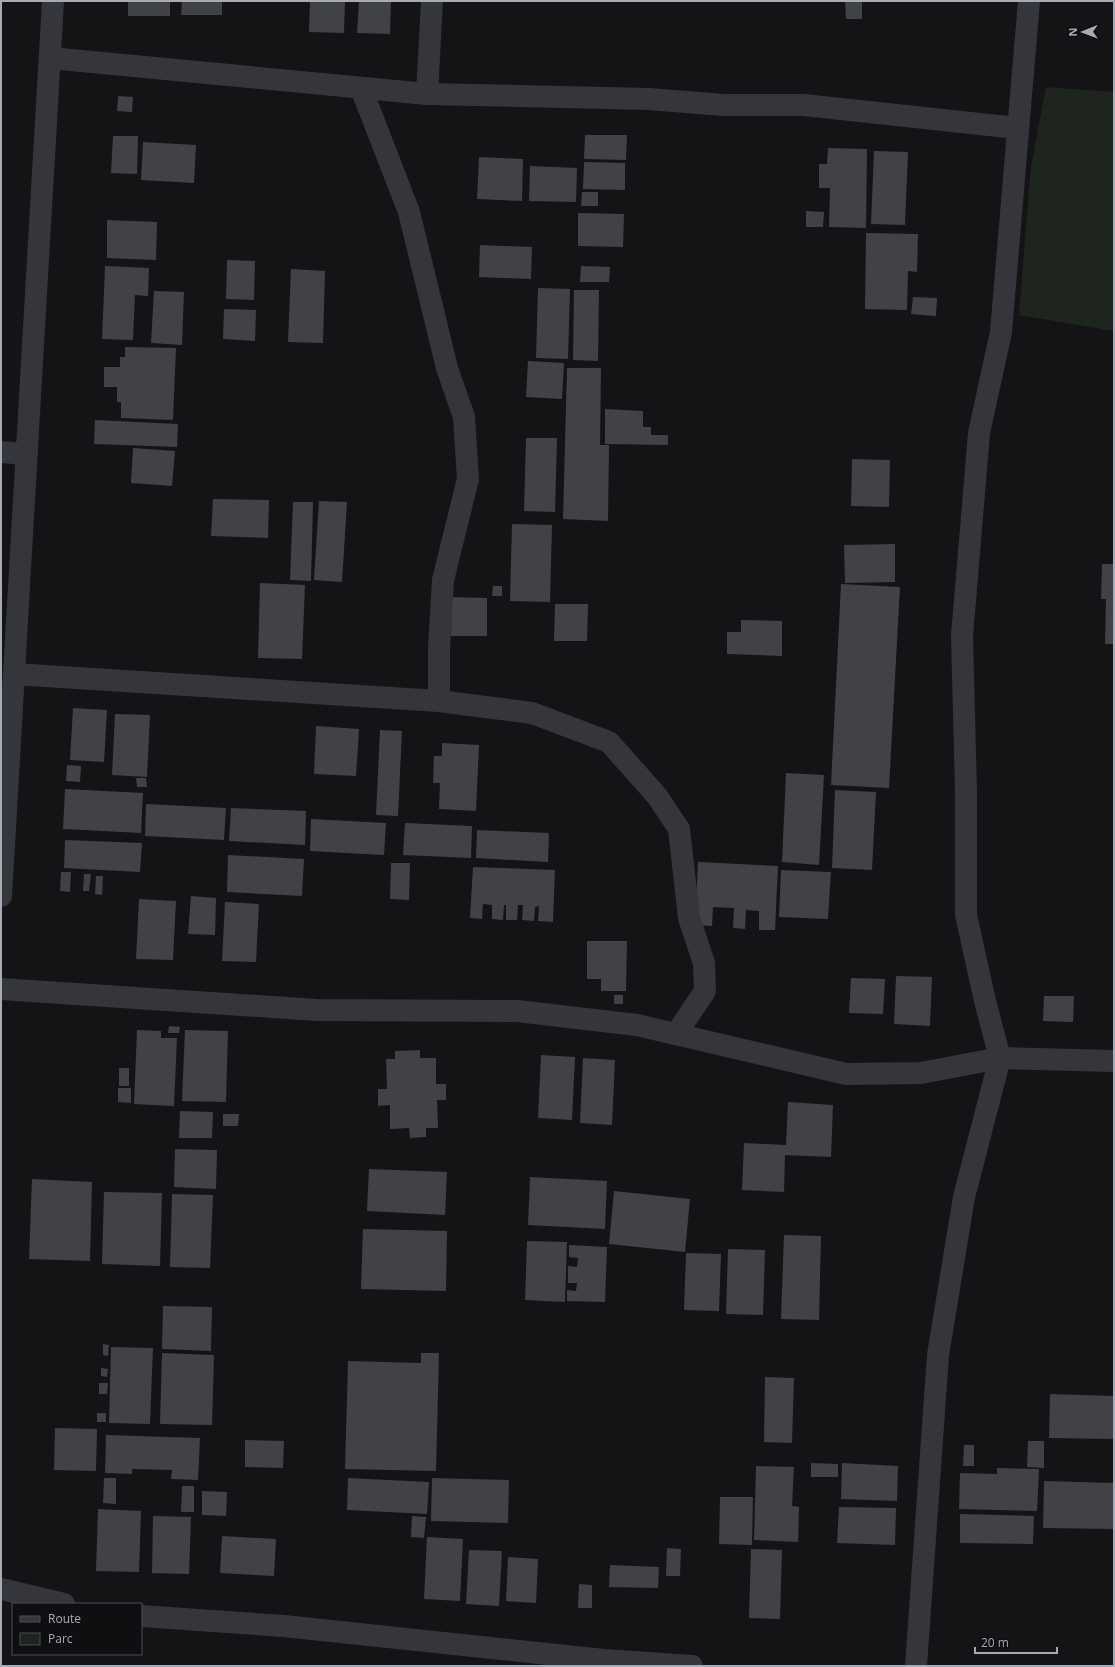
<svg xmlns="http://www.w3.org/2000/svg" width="1115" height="1667" font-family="'Open Sans',sans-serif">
  <rect width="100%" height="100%" fill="#141416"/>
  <path fill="#1e251e" d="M1046,87l68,5v239l-95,-16 12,-148z"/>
  <path fill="#404246" d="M128,1h42v15h-42z
    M182,1h40v14h-41z
    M310,1h35l-1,32 -35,-1z
    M359,1h32l-1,33 -33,-1z
    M845,1h17v18h-16z
    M118,96l15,1 -1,15 -15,-1z
    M585,135h42l-1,25 -42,-1z
    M113,136h25l-1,38 -26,-1z
    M143,142l53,3 -2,38 -53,-3z
    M828,148l39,1 -1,79 -37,-1 1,-39h-11v-24h8z
    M874,151l34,1 -3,73 -34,-1z
    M479,157l44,2 -1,42 -45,-2z
    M584,162l41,1v27l-42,-1z
    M530,166l47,2 -1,34 -47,-1z
    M582,192h16v14h-17z
    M806,211l18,1 -1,15h-17z
    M578,213l46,1 -1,33 -45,-1z
    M107,220l50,2 -1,38 -49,-2z
    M866,233l52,1 -1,38 -9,-1 -1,39 -42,-1z
    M480,245l52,2 -1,32 -52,-2z
    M227,260l28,1 -1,39 -28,-1z
    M105,266l44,2 -1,28 -13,-1 -2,45 -31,-1z
    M581,266l29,1 -1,15h-29z
    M291,269l34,2 -2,72 -35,-1z
    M538,288l32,1 -2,70 -32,-1z
    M574,290h25l-1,71 -25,-1z
    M154,291l30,1 -2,53 -31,-2z
    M913,297l24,1 -1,18 -25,-2z
    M224,309l32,1 -1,31 -32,-2z
    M125,347l51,1 -3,72 -52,-2v-16h-4v-15h-13v-20h16v-10h5z
    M528,361l36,2 -2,36 -36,-2z
    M567,368h34l-1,77h9l-1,76 -45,-2z
    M605,409l38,2v16h8v8h17v10l-63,-1z
    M95,420l83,4 -1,23 -83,-3z
    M526,438h31l-2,74 -31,-1z
    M133,448l42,3 -3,35 -41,-3z
    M852,459l38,1 -1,47 -38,-1z
    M213,499l56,1 -1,38 -57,-2z
    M319,501l28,1 -5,80 -28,-2z
    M293,502h20l-2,79 -21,-1z
    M512,524l40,1 -2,77 -40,-1z
    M895,544v38l-50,1 -1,-38z
    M1102,564h12v80h-9l1,-45h-5z
    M260,583l45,2 -3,74 -44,-1z
    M841,584l59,3 -11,201 -58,-3z
    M493,586h9v10h-10z
    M452,597l35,1v38h-36z
    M555,604h33l-1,37h-33z
    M741,620l41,1v35l-55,-2v-22h14z
    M73,708l34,2 -3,52 -34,-2z
    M115,714l35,1 -3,62 -35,-2z
    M316,726l43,3 -3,47 -42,-2z
    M380,730l22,1 -4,85 -22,-1z
    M442,743l37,2 -3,66 -37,-2 1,-26h-7l1,-27h8z
    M67,765l14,1 -1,16 -14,-1z
    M786,773l38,2 -5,90 -37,-3z
    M136,778h10l1,9h-10z
    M65,789l78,4 -2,40 -78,-4z
    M835,790l41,2 -4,78 -40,-2z
    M146,804l80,4 -2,32 -79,-4z
    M231,808l75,3 -1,34 -76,-4z
    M311,819l75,4 -2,32 -74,-4z
    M405,823l67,3 -1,32 -68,-3z
    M477,830l72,3 -1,29 -72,-4z
    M65,840l77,3 -2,29 -76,-4z
    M228,855l76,4 -2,37 -75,-4z
    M698,862l80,4 -3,64h-16v-19l-13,-1 -1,19 -12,-1 1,-20 -21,-1 -1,19 -17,-1z
    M391,863h19l-1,37 -19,-1z
    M473,867l82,3 -2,52 -15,-1 1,-15 -4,1 -1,14 -12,-1 1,-15h-5l-1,15h-11v-15h-2l-1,15 -11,-1v-14l-9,-1 -1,15 -12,-1z
    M781,870l50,2 -3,47 -49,-2z
    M61,872h10l-1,20 -10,-1z
    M84,874h7l-2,17h-6z
    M96,876h7l-1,19 -7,-1z
    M191,896l25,2 -1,37 -27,-1z
    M139,899l37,2 -3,59 -37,-1z
    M225,902l34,2 -3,58 -34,-1z
    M587,941h40l-1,50h-25v-12h-14z
    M896,976l36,1 -2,49 -36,-2z
    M851,978l34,1 -2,35 -34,-1z
    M614,995h9v9h-9z
    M1044,996h30l-1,26 -30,-1z
    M169,1026l11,1 -1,6h-11z
    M137,1030l24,1v7h16l-3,68 -40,-2z
    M185,1030l43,1 -2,71 -44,-1z
    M420,1050v8h16v26h10v16h-9l1,28h-12v9l-16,1 -1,-10 -19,1v-24l-12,1v-17h9l-1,-30h9v-8z
    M541,1055l34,2 -3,63 -34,-2z
    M583,1058l32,2 -3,65 -32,-2z
    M119,1068h10v18h-10z
    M118,1088h13v15l-13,-1z
    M788,1102l45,3 -2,52 -46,-2 -1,37 -42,-2 2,-47 42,2z
    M180,1111l33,1 -1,26h-33z
    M223,1114h16l-1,12h-15z
    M175,1149l42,1 -1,39 -42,-2z
    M369,1169l78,3 -2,43 -78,-4z
    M530,1177l77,4 -2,48 -77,-4z
    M32,1179l60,3 -2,79 -61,-2z
    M614,1191l76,8 -5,53 -76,-8z
    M104,1192l58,1 -2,73 -58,-2z
    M172,1194l41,1 -3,73 -40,-1z
    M363,1229l84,2 -1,60 -85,-2z
    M784,1235l37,1 -2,84 -38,-1z
    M527,1241l40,1 -2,60 -40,-2z
    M569,1245l38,2 -2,55 -38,-1v-11l9,1 1,-8h-9v-17l9,1 1,-9 -9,-1z
    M728,1249l37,1 -2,65 -37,-1z
    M686,1253l35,1 -2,57 -35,-1z
    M163,1306l49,1 -1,44 -49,-2z
    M103,1344l6,1 -1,11 -5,-1z
    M111,1347l42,1 -3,76 -41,-1z
    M162,1353l52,2 -2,70 -52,-1z
    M421,1353h18l-3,118 -91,-2 3,-108 73,2z
    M101,1368l7,1 -1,8 -6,-1z
    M765,1377l29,1 -2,65 -28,-1z
    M99,1383h9l-1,11h-8z
    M1050,1394l64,2v43l-65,-1z
    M97,1413h9v9h-9z
    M55,1428l42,1 -1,42 -42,-1z
    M106,1435l94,3 -2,42 -27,-1 1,-9 -40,-1v5l-27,-1z
    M245,1440l39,1 -1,27 -38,-1z
    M1028,1441h16v27l-17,-1z
    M964,1445h10v21h-11z
    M811,1463l27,1v13h-27z
    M842,1463l56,3 -1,35 -56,-2z
    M756,1466l38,1 -2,39 7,1 -1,35 -44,-2z
    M997,1468l42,1 -2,42 -78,-2 1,-36 37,1z
    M104,1478h12v26l-13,-1z
    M348,1478l81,4 -2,32 -80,-4z
    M432,1478l77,2 -1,43 -77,-2z
    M1044,1481l70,2v46l-71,-1z
    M182,1486h12v26h-13z
    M202,1491l25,1 -1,24 -24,-1z
    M720,1497h33l-1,48 -33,-1z
    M839,1507l57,1 -1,37 -58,-2z
    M98,1509l43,2 -2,61 -43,-1z
    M960,1514l74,2 -1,28 -73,-1z
    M153,1516l38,1 -2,57 -37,-1z
    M412,1516l14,1 -2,21 -13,-1z
    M222,1536l54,3 -2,37 -54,-3z
    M427,1537l36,2 -3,62 -36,-2z
    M667,1548l14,1 -1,27h-14z
    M751,1549l31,1 -2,69 -31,-1z
    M469,1550l33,1 -3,55 -33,-2z
    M508,1557l30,2 -2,44 -30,-2z
    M610,1565l49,2 -1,21 -49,-1z
    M579,1584l13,1v23h-14z"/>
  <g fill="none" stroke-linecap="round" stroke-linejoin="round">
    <path stroke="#35363b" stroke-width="22" d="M50,58l377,36 222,5 74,6h81l213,23
      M361,88l48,124 38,156 17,49 4,62 -25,101 -4,68v53
      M427,94l5,-93
      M1,452l26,2
      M14,674l425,27 93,12 77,29 48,54 22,33 10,89 15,45 1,28 -29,43
      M1,896l52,-895
      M1,989l316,21 200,1 120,14 209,49 75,-1 79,-15 114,3
      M1,1589l63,15
      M141,1616l143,10 320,34 88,6
      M916,1666l22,-311 26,-158 36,-139 -15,-57 -19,-86v-123l-4,-156 17,-203 22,-101 28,-331"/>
  </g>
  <rect width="1115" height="1667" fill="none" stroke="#a6acb6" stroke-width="4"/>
  <rect x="12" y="1603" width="130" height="52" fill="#0f0f11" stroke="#4b4e53"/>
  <rect x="20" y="1616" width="20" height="6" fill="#35363b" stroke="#4b4e53"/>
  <text x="48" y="1623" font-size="12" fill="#a6acb6">Route</text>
  <rect x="20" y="1633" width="20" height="12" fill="#1e251e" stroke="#4b4e53"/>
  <text x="48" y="1643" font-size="12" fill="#a6acb6">Parc</text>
  <g transform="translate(1083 32) rotate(269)" stroke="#0f0f11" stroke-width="3" paint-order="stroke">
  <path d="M0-3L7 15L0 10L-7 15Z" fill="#a6acb6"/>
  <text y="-6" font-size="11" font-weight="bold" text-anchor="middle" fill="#a6acb6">N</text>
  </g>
  <path d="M975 1647v6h82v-6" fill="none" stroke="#a6acb6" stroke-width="2"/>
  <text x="981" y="1647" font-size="12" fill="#a6acb6" stroke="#0f0f11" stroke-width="3" paint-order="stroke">20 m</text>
</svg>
